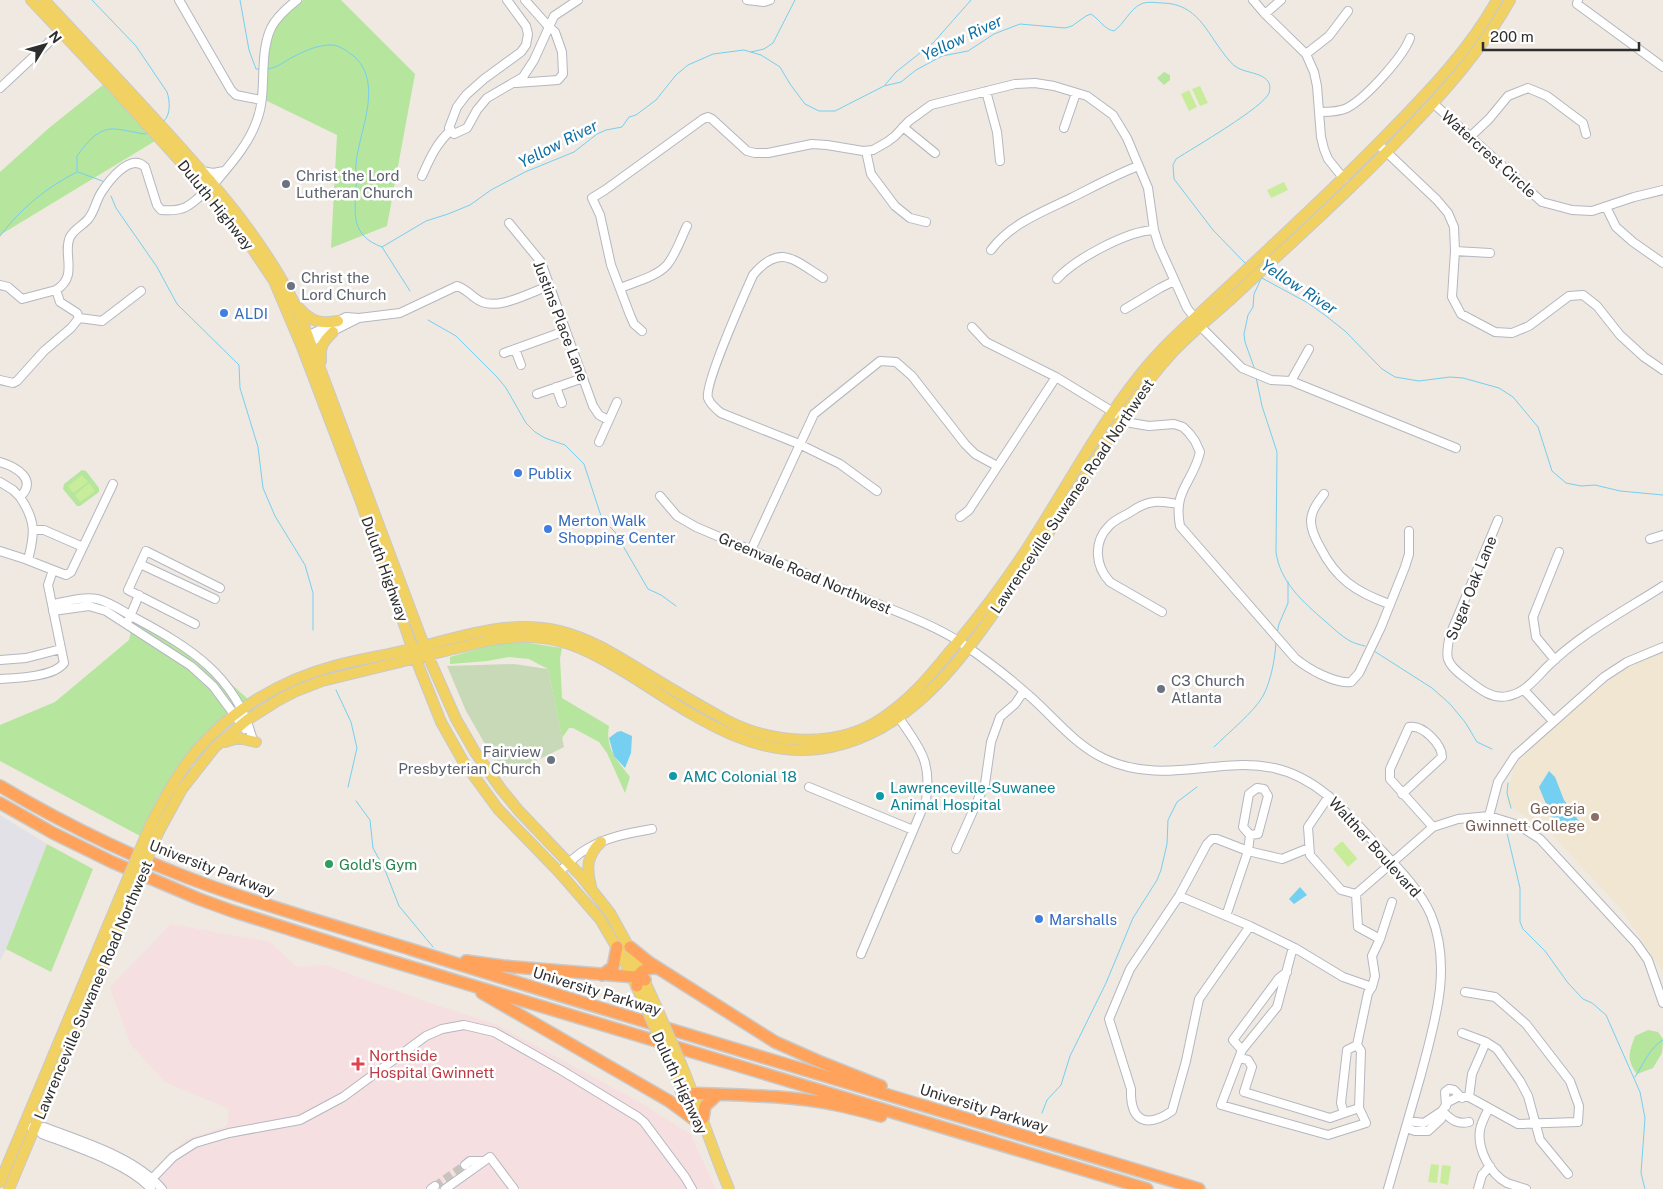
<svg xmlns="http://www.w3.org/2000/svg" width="1663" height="1189" font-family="'Public Sans',sans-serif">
  <rect width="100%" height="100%" fill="#efe9e1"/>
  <path fill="#e3e1e8" d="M0,815l47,29 -41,105 -6,12z"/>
  <path fill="#f0e6d1" d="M1663,647v326l-41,-63 -73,-79 -44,-28 9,-36 60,-66z"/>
  <path fill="#f5dfe0" d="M171,924l99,18 27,25 28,-2 105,38 68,22 143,78 50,32 25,54h-562l-8,-10 14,-16 27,-24 40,-13 2,-17 -64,-27 -34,-37 -21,-58z"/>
  <path fill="#b6e59e" d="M303,0h38l74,74 -28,152 -56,22 6,-113 -74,-36 7,-72z
    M1164,72l6,3v5l-6,5 -7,-7z
    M109,80l51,58 -160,97v-63l49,-44z
    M82,470l4,1 13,17v4l-19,14h-3l-14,-17 1,-5z
    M134,617l50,24 66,60 -69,77 -24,67 -157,-84v-36l55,-23 74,-62z
    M515,641l47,7 -2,10 2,40 47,28c-4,23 8,34 21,51l-5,16 -18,-40 -8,-11 -26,-14h-4l-7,10 -14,-69 -19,-10 -20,-2 -22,4 -37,3v-7l44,-13z
    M47,844l46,25 -42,103 -45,-23z
    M1648,1030l10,2 5,7 -1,14 -9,15 -16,6c-11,-15 -8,-21 -2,-38z"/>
  <path fill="#c8d9b8" d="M514,664l34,5 16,78 -60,30 -38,-66 -19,-45z"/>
  <path fill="#c9ec9a" d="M1200,86l8,17 -8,3 -8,-17z
    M1189,90l8,17 -8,4 -8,-17z
    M1284,182l4,8 -17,8 -4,-8z
    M82,475l6,7 -15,11 -5,-7z
    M89,483l6,8 -15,11 -5,-7z
    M1341,842h2l13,15 1,2 -9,8 -15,-18z
    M1431,1164l8,1 -2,18 -9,-1z
    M1442,1165l9,1 -3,19 -8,-2z"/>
  <path fill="#75cff0" d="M621,731l11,5 -1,17 -6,15 -11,-12 -5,-18 8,-6z
    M1549,771l6,6 9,23 17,24 -5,6 -12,2 -13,-16 -12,-29z
    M1300,887l7,8 -13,9 -5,-5z"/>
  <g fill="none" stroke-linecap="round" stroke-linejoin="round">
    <path stroke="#75cff0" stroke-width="1" d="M92,0l44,46 31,46c3,9 4,22 -3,29
      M240,0l9,50 7,19h3
      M751,52l13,-3 9,-6 22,-43
      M266,69c12,-1 17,-7 27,-12 11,-6 27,-13 40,-12 8,1 17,8 23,13 27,28 3,73 0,106 -1,8 1,15 0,23 -1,27 -6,48 26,60l44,-26 22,-7 22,-9 21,-15 34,-18 49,-20 23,-18 9,-4 16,-3 7,-10 7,-2 20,-15 20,-25 12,-10 25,-11 31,-4 17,5 19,12 10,17 15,20 14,7h16l49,-25 17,-4 15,-12 26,-14 26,-5 26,-17 26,-10 45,4 7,-2 14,-10 5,-2c9,6 13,15 23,17 10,-7 16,-22 27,-27 7,-3 15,-1 22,-1 34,1 43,28 61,51 4,5 8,11 14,14 10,6 37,5 31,25 -5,14 -76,55 -93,66l-3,6 1,14 39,51 33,34
      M885,85l11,-13 38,-30 37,-42
      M77,171v-15c8,-11 18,-25 33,-27 8,-1 26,4 35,5l4,-2
      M78,172l27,10
      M111,196l5,12 41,59 20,37 62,61 1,23 18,59 5,41 12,28 30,49 8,28v37
      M0,236c20,-27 47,-49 77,-64
      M382,247l28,44
      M1260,277l48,26 18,13 19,15 37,38 13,8 24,4 31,-4 13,1 36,10 14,9 25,30 14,44 14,12 15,3 14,-1 25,6 43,4
      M428,320l28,16 41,41 9,11 20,35 9,9 10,6 20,7 19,19 18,55 13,13 33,57 13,6 15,11
      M1255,370l-10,-28 -1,-8 4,-19 5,-8 1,-13 7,-15
      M1256,377l6,29 15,46 -1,100c4,30 27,50 49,69 8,7 16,15 25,20 4,2 10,4 15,5
      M1277,633l2,-9 9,-21v-21
      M1374,651l58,37 18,16 15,18 12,20 15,7
      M336,690l15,32 6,26 -9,39
      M1214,747c14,-14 40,-35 49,-51 8,-15 12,-37 13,-54
      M1508,783l-1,10 4,15
      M356,801l14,19 3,28 12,22 14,36 34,41
      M1507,833l13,55v34l3,7 22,22 23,32 15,16 9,4 14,12 34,77 5,26 -4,55 4,16
      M1635,1077c8,-12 15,-30 28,-37
      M1042,1113l5,-13 14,-15 9,-29 36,-73 27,-65 24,-38 4,-10 6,-26 1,-24 9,-18 20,-15"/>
    <path stroke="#c8c4bd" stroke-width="8" stroke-dasharray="8 4" stroke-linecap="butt" d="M435,1186l30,-21"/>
    <g stroke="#b4b7c1" stroke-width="10">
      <path id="minor" d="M179,0l52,90 5,5 25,5
        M747,0l17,2 6,-2
        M1253,0l12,14 41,40 8,18 3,14 4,51 3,12 4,10 16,20
        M1578,0l-1,4 86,63
        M1265,14l16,-14
        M1306,54l23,-18 19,-25
        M516,83l42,-3 5,-6 -1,-22 -7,-20 -6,-5 5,-11 24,-16
        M0,88l61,-57
        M986,91l11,41 3,29
        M1433,103l109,99 30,8 20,1 42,-14 29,-7
        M1320,112c9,0 19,0 27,-4 19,-10 56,-51 63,-70
        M903,127l32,26
        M1064,128l12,-35
        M451,130l3,4 13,-6 10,-18 10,-12 36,-21 11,-17 15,-33 -24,-27
        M451,130l-2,-2 8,-21 9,-12 18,-16 37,-27 5,-7 2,-11 -2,-8 -19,-26
        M1471,136l18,-17 19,-23 20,-8 19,8 36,27 3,11
        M1378,144l59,56 11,13 6,14 1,24 -3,46 9,17 34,18 17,1 17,-7 40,-30 14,-1 14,11 23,29 24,22 19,13
        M866,151l5,23 24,32 15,12 16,4
        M202,171l11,2 11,-2
        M422,176c8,-18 14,-32 29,-46
        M214,184c16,-19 35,-40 43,-64 11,-29 1,-63 14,-92 5,-10 17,-21 26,-28
        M1606,207l10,20 17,15 30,21
        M509,223l32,39 52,144 6,9 9,5
        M991,250c19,-26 51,-38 80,-52 22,-11 44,-23 67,-32
        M1455,251l35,2
        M823,278c-29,-18 -43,-35 -70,-3 -8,18 -49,110 -45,123 2,6 8,11 13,15l78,31 41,20 37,27
        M1057,279c18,-20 70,-48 97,-49
        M0,285l8,2 14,12 34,-9 4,12 17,11 2,5 -8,10 -27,23 -27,30 -4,2 -13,-3
        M620,288c15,-6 36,-11 47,-23 9,-11 14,-27 20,-39
        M56,290c23,-14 6,-36 14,-53 4,-8 14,-12 19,-19 6,-8 7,-17 12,-25 7,-11 29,-41 44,-26l12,38 4,5c23,2 29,-4 45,-19
        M1125,309l35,-21 14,-7
        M79,318l23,3 39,-30
        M972,327l14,15 70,35 75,46 18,3 25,-2 9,3 6,6 6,8 5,11c-7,31 -27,37 -20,74l115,132c13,11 40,26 56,24l8,-9 22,-46 24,-60 4,-13v-23
        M642,331l-8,-7 -4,-9 -19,-50 -11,-50 -8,-17 13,-8 98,-71 5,-2 4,2 35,32 8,2h13l44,-9 15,1 36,6 10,-1 14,-8 8,-6 14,-15 22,-16 84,-21 20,-1 19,3 33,10 26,19 14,23 21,50 6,42 5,16 28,62 17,22 38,38 29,12 20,1 165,67
        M303,338l43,-21 13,1 41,-5 57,-27c11,4 15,11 23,15 18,10 51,-9 69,-15
        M307,344l50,-25
        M515,349l6,16
        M504,353l61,-22
        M1291,381l18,-32
        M556,387l6,16
        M537,394l46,-16
        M599,442l18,-40
        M0,462c17,5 38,18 20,35 16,24 15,36 8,63
        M0,482l13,8 7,7
        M1324,494c-6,8 -13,17 -13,27 0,9 5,19 9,26 16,32 36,45 69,57
        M660,496l17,20 19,11c57,24 113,48 170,72 31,13 66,25 94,43 25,17 51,37 73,57 22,20 43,46 70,59 61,29 112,-2 171,10 41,9 69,40 96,70 20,22 49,49 61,77 22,54 3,109 -11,163 -11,37 -21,74 -32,111
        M960,517l9,-7 87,-133
        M1498,520l-48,115c-5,22 -5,28 14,42 13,10 27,23 44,19 17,-3 28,-18 39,-29 33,-33 77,-56 116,-81
        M34,530h10l39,17
        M1650,539l13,-4
        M751,550l63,-136 66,-53 16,1 16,14 53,68 10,10 22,12
        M0,551l25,8 28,11 -5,15 16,78c-10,14 -47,15 -64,16
        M140,564l75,35
        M53,570l13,5 5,-3 42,-88
        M52,604c14,-2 31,-8 45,-5 13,3 27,13 38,19 54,29 100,57 117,119
        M53,611l36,-5 17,5 85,55 22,20 32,43
        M1162,612l-52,-30c-15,-16 -17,-40 -1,-56 5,-6 13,-9 20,-13 7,-5 16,-10 25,-11 7,-1 16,1 24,2
        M129,619l10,-24
        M195,624l-67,-34 18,-39 74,37
        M0,660l26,-2 35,-9
        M1555,660l-19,-23 -3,-20 26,-65
        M1524,690l29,31
        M809,787l104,43
        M1402,794l40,-37c0,-12 -19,-33 -33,-30l-19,42v10l43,48
        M1329,796l-21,31 2,28 31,35 15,4 77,-67 25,-8 31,-3 29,9 22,14 96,104 12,17 15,43
        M1489,816l9,-34 17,-26 89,-79 23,-15 36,-15
        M1250,835l-7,-8 6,-33 8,-6 7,1 4,7 -10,38 -8,1 -2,16 34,8 27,-11
        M956,849l29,-65 6,-42 9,-25 15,-13 9,-13
        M559,872c8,-7 17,-17 26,-22 21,-13 44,-17 67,-21
        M1356,894l2,33 22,12 12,-37
        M1179,896l71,30 -51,73 -13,62 -14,50c-26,18 -42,10 -41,-22l-22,-70 21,-50 49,-73 28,-52 5,-5h5l31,12 -22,65
        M1250,926l45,22 48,29 29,10 3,-11 -3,-20 8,-17
        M1293,947l-16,60 -35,43 -21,55 107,30 38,-12 -7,-15 2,-57 -4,-6 11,-52 4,-6
        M861,954l65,-154c6,-38 -6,-52 -27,-82
        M1462,1033l24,9 11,7 23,32 8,15 12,44 28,34
        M1242,1050l-9,-10 46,-62 8,-6
        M1239,1058l9,2 4,7 -8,25 86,26 29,-10
        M1469,1097l3,-23 14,-32
        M1446,1106l-1,-14 4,-3 5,1 8,8
        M1489,1108c-3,6 -8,15 -9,22 -3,19 10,44 27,53 6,2 13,4 19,6
        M1442,1111c9,8 14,14 27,11
        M1344,1113l-3,-10 6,-53 10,-5
        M1408,1121l16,2 18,-12 6,-9 10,-5h11l49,27 60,-2 1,-16 -9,-25 -44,-57 -31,-27 -30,-5
        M31,1127l7,2 4,5c31,12 88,30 109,55
        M1406,1128l9,3h13l13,-12 1,-8
        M38,1129l6,-2c39,15 91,30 118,62
        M465,1165l5,-4h14
        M147,1184l26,-27 22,-14 34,-10 71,-13 43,-23 83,-61 16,-7 22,-4 30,7 67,38 77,47 6,5 41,55 7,12
        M431,1189l4,-3
        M445,1189l45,-32 24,32
        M1478,1189l4,-14 8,-9"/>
    </g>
    <g stroke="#c9c9c9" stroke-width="12">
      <path id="major" d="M31,0l79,84 107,118 29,37 28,42 28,66 59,155 58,165 22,55 22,39 35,48 61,63 41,47 24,41 20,43
        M44,0c37,39 73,78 109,117 56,61 112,122 147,198l128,341 28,63 19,33 26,37 18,22 62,65 29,37 21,38 25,55
        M299,308c12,14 22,16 39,13
        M321,361c-1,-15 1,-18 12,-29
        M225,742l13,-4 18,4
        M150,826c11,-22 22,-42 36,-62 35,-48 91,-83 148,-98 30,-8 60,-12 89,-20 46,-12 88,-26 137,-15 32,8 59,26 87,43 26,16 52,31 79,46 46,24 110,29 155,-1 33,-22 50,-45 75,-75 25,-30 49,-62 70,-94 38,-58 70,-120 113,-174 25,-32 57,-59 87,-87 57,-54 115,-106 169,-163 38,-39 75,-78 102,-126
        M159,831l23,-42 33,-42 32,-27 30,-19 17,-9 28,-11 168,-41c26,-4 50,-5 76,3 22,7 42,19 62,31 58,36 119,84 191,75 78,-10 130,-72 172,-132 31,-44 61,-89 90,-134 28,-45 55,-91 92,-131 17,-18 38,-35 57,-52 64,-60 131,-119 191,-184 34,-36 65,-73 89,-116
        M591,886c-5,-18 -4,-31 10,-44
        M670,1063l25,57
        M682,1066c17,41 30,83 47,123
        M0,1182l119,-283
        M9,1189l119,-285"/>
    </g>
    <g stroke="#c9c9c9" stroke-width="14">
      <path id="highway" d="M0,786c66,39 140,75 213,101 66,23 133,42 200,63 261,82 524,159 786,239
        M0,803l53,30 59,29 87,37 33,12 139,44 776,234
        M630,947l20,16 125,79 43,19 63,25
        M466,961l37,5 133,11 9,3
        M602,975l11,-8 4,-20
        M637,986c-1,-14 7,-18 19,-18
        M482,993l187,108 27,20
        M681,1090l6,3c50,2 101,2 150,12 15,3 29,7 44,11
        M703,1118l2,-12 12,-11"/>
    </g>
    <use href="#minor" stroke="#fff" stroke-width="8"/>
    <use href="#major" stroke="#f2d163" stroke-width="10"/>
    <use href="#highway" stroke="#ffa35c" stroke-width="11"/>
    <g stroke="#c9c9c9" stroke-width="12" stroke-linecap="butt">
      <path id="major-bridge" d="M119,899l31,-73
        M128,904l31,-73
        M644,1003l26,60
        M656,1006l26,60"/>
    </g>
    <use href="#major-bridge" stroke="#f2d163" stroke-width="10"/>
  </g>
  <g fill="#6b7280" stroke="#fff" stroke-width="2">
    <circle cx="286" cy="184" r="5"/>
    <circle cx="291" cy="286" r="5"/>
    <circle cx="1161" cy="689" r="5"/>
    <circle cx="551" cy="760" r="5"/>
  </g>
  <g fill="#3f7fe0" stroke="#fff" stroke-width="2">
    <circle cx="224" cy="313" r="5"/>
    <circle cx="518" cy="473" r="5"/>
    <circle cx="548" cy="529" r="5"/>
    <circle cx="1039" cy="919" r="5"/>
  </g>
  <g fill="#0f9aa8" stroke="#fff" stroke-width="2">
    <circle cx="673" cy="776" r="5"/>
    <circle cx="880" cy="796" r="5"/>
  </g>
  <circle fill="#8d6e63" stroke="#fff" stroke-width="2" cx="1595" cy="817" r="5"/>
  <circle fill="#2e9e5b" stroke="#fff" stroke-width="2" cx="329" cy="864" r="5"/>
  <path fill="#e0444e" stroke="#fff" stroke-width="2" d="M355.5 1056.5h5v5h5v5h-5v5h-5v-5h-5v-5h5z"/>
  <g text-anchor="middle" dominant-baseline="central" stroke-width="5" stroke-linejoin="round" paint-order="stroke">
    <g font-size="15" fill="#2e2e2e" stroke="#fff">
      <text transform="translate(1489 154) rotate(42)">Watercrest Circle</text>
      <text transform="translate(216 205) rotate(51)">Duluth Highway</text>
      <text transform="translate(561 321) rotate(69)">Justins Place Lane</text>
      <text transform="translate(1072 496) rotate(-56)">Lawrenceville Suwanee Road Northwest</text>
      <text transform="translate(385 569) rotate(70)">Duluth Highway</text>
      <text transform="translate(805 573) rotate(23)">Greenvale Road Northwest</text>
      <text transform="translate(1471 588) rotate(-68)">Sugar Oak Lane</text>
      <text transform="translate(1375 847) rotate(48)">Walther Boulevard</text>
      <text transform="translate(212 868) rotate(21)">University Parkway</text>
      <text transform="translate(93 990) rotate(-67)">Lawrenceville Suwanee Road Northwest</text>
      <text transform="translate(597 991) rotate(17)">University Parkway</text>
      <text transform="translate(680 1083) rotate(65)">Duluth Highway</text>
      <text transform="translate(984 1108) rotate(17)">University Parkway</text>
    </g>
    <g font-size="15" fill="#5b616d" stroke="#fff" text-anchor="start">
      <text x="296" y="175">Christ the Lord<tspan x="296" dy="17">Lutheran Church</tspan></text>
      <text x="301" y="277">Christ the<tspan x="301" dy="17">Lord Church</tspan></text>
      <text x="1171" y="680">C3 Church<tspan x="1171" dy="17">Atlanta</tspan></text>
      <text x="541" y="751" text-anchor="end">Fairview<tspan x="541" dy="17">Presbyterian Church</tspan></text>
    </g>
    <g font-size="15" fill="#366cbe" stroke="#fff" text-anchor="start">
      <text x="234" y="313">ALDI</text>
      <text x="528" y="473">Publix</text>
      <text x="558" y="520">Merton Walk<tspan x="558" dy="17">Shopping Center</tspan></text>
      <text x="1049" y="919">Marshalls</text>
    </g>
    <g font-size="15" fill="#0d838f" stroke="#fff" text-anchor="start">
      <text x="683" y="776">AMC Colonial 18</text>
      <text x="890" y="787">Lawrenceville-Suwanee<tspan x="890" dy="17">Animal Hospital</tspan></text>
    </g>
    <g font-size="15" fill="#785e54" stroke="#fff" text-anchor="end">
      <text x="1585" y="808">Georgia<tspan x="1585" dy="17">Gwinnett College</tspan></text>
    </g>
    <g font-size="15" fill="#27864d" stroke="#fff" text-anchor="start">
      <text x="339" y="864">Gold's Gym</text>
    </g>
    <g font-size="15" fill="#be3a42" stroke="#fff" text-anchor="start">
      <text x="369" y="1055">Northside<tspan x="369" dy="17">Hospital Gwinnett</tspan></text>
    </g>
    <g font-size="16" font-style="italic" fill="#0d6fa3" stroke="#fff">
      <text transform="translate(962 38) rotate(-25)">Yellow River</text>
      <text transform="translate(558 144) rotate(-27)">Yellow River</text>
      <text transform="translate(1299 287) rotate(33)">Yellow River</text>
    </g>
  </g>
  <g transform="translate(45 45) rotate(53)" stroke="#ffffff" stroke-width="4" paint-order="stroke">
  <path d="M0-4L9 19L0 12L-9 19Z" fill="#2e2e2e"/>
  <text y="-8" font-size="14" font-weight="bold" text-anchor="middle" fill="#2e2e2e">N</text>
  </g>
  <path d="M1483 42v8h156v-8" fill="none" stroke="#2e2e2e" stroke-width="2.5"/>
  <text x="1490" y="42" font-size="15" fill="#2e2e2e" stroke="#ffffff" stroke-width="4" paint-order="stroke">200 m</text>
</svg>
